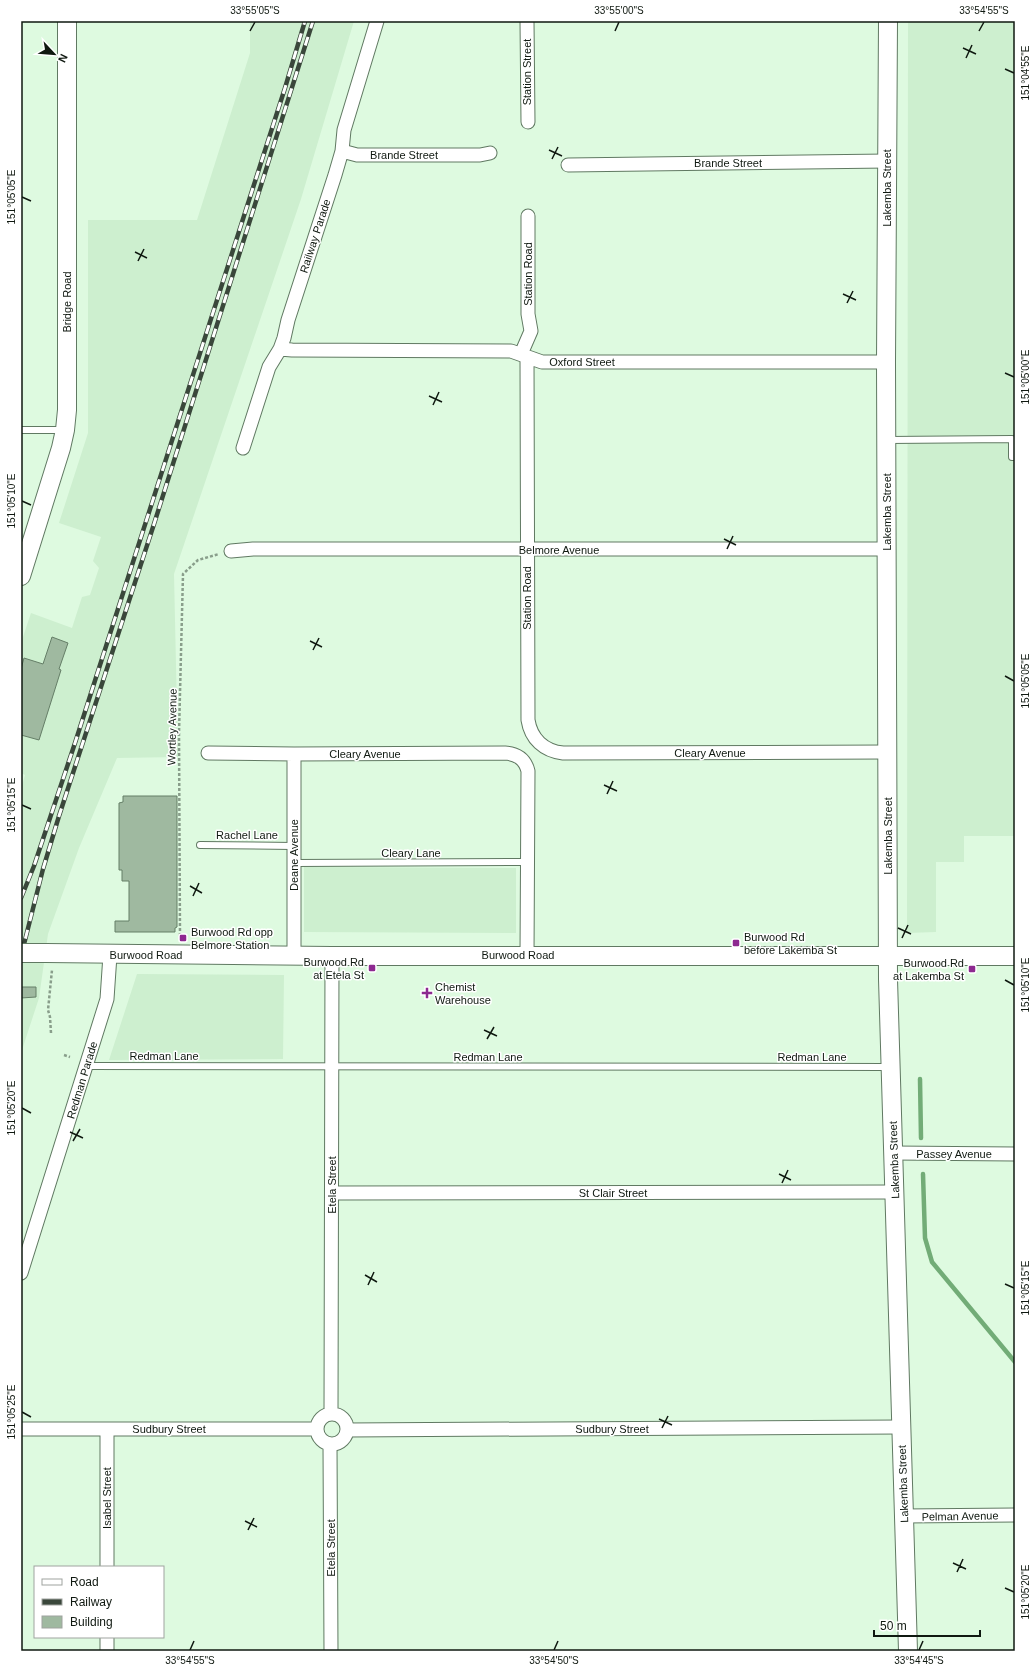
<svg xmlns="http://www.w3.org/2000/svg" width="1036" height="1672" font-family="Arial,sans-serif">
  <rect width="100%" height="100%" fill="#defae0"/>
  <path fill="#cdefcf" d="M250,21h104l-53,178 -127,375 4,183 -61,1 -38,90 -31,86 -9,64 -18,55v-264l4,-14 -4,-2v-130l10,-30 41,15 10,-31 8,-2 9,-27 -6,-7 8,-24 -42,-14 29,-90v-213h109l53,-167z
    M908,21h107v815h-51v26h-28v70l-29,1z
    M304,867l212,1v65l-212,-1z
    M137,974l147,1 -1,84 -174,1z"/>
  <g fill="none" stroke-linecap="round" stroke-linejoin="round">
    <path stroke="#72ac77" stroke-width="4.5" d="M920,1079l1,59
      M923,1174l2,64 7,24 83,100"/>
  </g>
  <path fill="#9fb9a0" stroke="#657e67" d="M52,637l16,6 -9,26 2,1 -22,70 -18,-5v-66l3,-11 19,6z
    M123,796h54v131l-2,1v4h-60v-11h14v-40h-7v-11h-3v-67l4,-1z
    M21,987h15v10l-15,1z"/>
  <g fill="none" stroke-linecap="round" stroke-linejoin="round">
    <g stroke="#607962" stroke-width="8">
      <path id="lane" d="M21,430h42
        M888,440l124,-1v18h3
        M200,845l94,1
        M294,863l234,-1
        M86,1066l802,1"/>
    </g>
    <g stroke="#607962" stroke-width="15">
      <path id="street" d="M527,21l1,101
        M342,151l15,4h123l10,-2
        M568,165l320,-4
        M280,349l12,1 219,1 31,11h344
        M521,354l10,-23 -3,-17v-98
        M527,357l1,363c3,19 16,31 35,33l324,-1
        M243,448l26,-81 11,-18 4,-11 4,-18 47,-145 7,-24 2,-21 33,-109
        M231,551l22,-2h634
        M208,753l86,1 211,-1c12,1 20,6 23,18l-1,184
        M294,955v-201
        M893,1153l122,1
        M332,1193l563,-1
        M21,1273l86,-274 3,-44
        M317 1429a15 15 0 1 1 30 0a15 15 0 1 1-30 0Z
        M331,1414l1,-458
        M21,1429h295
        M347,1430l554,-3
        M330,1444l1,207
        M904,1516l111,-1
        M107,1567v-137
        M107,1651v-14"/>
    </g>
    <g stroke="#607962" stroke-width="20">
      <path id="secondary" d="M888,21l-2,341 2,617 20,672
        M21,576l40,-128 4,-18 2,-20v-389
        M46,953l286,3h683"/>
    </g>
    <path stroke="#899e8b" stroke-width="2.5" stroke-dasharray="3 2" stroke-linecap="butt" d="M180,936l-1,-203 4,-159 15,-14 21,-6
      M51,1033l-1,-16 -2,-7 4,-40
      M64,1055l6,2"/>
    <use href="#lane" stroke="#fff" stroke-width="6"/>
    <use href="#street" stroke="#fff" stroke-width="13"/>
    <use href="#secondary" stroke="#fff" stroke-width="18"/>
    <g stroke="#3a473b" stroke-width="4.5">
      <path id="rail" d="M21,898l13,-32 41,-123 210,-655 20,-67
        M21,956l22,-87 16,-53 95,-292 159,-503"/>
    </g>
    <use href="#rail" stroke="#fff" stroke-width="3" stroke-dasharray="9" stroke-linecap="butt"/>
    <g stroke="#607962" stroke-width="20" stroke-linecap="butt">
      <path id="secondary-bridge" d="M21,953h25"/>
    </g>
    <use href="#secondary-bridge" stroke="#fff" stroke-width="18"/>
  </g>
  <path fill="none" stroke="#0f1810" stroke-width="1.5" d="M250,31l5,-9M615,31l4,-9M979,31l5,-9M963,48l13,6M966,58l6,-13M1005,69l9,4M549,150l13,6M552,159l6,-12M22,197l9,4M135,252l12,6M138,261l6,-12M843,294l13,6M847,303l6,-12M1005,373l9,4M429,396l13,6M433,405l6,-13M22,501l9,4M724,539l12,6M727,549l6,-13M310,641l12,6M313,650l6,-12M1005,676l9,5M604,785l13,6M607,794l6,-13M22,805l9,4M190,886l12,7M193,896l6,-13M898,928l13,6M902,938l6,-13M1005,980l9,5M484,1030l13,6M487,1039l7,-12M22,1108l9,5M70,1132l13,6M73,1141l7,-12M779,1174l12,6M782,1183l6,-13M365,1275l12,7M1005,1284l9,4M368,1285l6,-13M22,1412l9,5M659,1419l13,6M662,1428l6,-12M245,1521l12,6M248,1530l6,-12M953,1563l13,6M957,1572l6,-13M1005,1588l9,4M190,1650l4,-9M554,1650l4,-9M919,1650l4,-9"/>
  <g fill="#8d2990" stroke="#fff" stroke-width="1.5">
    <rect x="179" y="934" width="8" height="8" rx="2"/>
    <rect x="732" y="939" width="8" height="8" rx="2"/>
    <rect x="368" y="964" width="8" height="8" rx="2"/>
    <rect x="968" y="965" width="8" height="8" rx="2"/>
    <path d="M425 987h4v4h4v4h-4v4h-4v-4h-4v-4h4z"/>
  </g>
  <g text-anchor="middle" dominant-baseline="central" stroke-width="3" stroke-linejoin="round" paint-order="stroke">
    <g font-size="11" fill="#0f1810" stroke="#fff">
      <text transform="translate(527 72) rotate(-90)">Station Street</text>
      <text x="404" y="155">Brande Street</text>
      <text x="728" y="163">Brande Street</text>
      <text transform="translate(887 188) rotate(-90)">Lakemba Street</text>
      <text transform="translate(315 236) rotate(-72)">Railway Parade</text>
      <text transform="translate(528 274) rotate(-90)">Station Road</text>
      <text transform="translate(67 302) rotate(-90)">Bridge Road</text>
      <text x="582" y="362">Oxford Street</text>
      <text transform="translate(887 512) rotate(-90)">Lakemba Street</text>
      <text x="559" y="550">Belmore Avenue</text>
      <text transform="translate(527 598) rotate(-90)">Station Road</text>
      <text transform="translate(172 727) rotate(-89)">Wortley Avenue</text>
      <text x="710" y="753">Cleary Avenue</text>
      <text x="365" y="754">Cleary Avenue</text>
      <text x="247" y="835">Rachel Lane</text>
      <text transform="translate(888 836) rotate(-90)">Lakemba Street</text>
      <text x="411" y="853">Cleary Lane</text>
      <text transform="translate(294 855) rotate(-90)">Deane Avenue</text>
      <text x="146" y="955">Burwood Road</text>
      <text x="518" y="955">Burwood Road</text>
      <text x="164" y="1056">Redman Lane</text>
      <text x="488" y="1057">Redman Lane</text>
      <text x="812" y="1057">Redman Lane</text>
      <text transform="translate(82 1080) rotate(-73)">Redman Parade</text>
      <text x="954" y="1154">Passey Avenue</text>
      <text transform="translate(894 1160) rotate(-92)">Lakemba Street</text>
      <text transform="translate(332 1185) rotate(-90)">Etela Street</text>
      <text x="613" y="1193">St Clair Street</text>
      <text x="169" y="1429">Sudbury Street</text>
      <text x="612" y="1429">Sudbury Street</text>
      <text transform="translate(903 1484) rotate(-92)">Lakemba Street</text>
      <text transform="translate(107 1498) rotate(-90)">Isabel Street</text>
      <text transform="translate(960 1516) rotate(-1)">Pelman Avenue</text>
      <text transform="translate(331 1548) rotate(-90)">Etela Street</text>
    </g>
    <g font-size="11" fill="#0f1810" stroke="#fff" text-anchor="start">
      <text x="191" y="932">Burwood Rd opp<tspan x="191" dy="13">Belmore Station</tspan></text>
      <text x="744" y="937">Burwood Rd<tspan x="744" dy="13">before Lakemba St</tspan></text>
      <text x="364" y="962" text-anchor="end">Burwood Rd<tspan x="364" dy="13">at Etela St</tspan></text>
      <text x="964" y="963" text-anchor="end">Burwood Rd<tspan x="964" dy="13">at Lakemba St</tspan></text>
      <text x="435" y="987">Chemist<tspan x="435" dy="13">Warehouse</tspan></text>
    </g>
  </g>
  <rect width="1036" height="1672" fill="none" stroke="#ffffff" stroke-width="44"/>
  <rect x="34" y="1566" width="130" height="72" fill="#ffffff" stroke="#9fa39f"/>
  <rect x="42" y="1579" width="20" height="6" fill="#ffffff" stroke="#9fa39f"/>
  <text x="70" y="1586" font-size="12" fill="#0f1810">Road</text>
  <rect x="42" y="1599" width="20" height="6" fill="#3a473b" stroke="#9fa39f"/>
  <text x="70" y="1606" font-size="12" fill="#0f1810">Railway</text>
  <rect x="42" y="1616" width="20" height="12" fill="#9fb9a0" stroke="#9fa39f"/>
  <text x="70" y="1626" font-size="12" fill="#0f1810">Building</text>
  <g transform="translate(54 54) rotate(116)" stroke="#ffffff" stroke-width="3" paint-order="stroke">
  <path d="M0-3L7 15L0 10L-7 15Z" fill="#0f1810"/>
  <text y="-6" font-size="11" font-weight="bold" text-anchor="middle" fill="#0f1810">N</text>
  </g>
  <path d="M874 1630v6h106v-6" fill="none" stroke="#0f1810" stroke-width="2"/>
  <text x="880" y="1630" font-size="12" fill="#0f1810" stroke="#ffffff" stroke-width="3" paint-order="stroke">50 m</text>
  <rect x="22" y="22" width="992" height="1628" fill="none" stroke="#0f1810" stroke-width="1.5"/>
  <g font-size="10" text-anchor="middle" fill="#0f1810">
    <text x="255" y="14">33°55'05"S</text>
    <text x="619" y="14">33°55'00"S</text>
    <text x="984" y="14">33°54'55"S</text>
    <text transform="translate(1025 73) rotate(-90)" y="4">151°04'55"E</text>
    <text transform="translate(11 197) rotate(-90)" y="4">151°05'05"E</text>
    <text transform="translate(1025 377) rotate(-90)" y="4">151°05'00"E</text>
    <text transform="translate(11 501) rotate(-90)" y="4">151°05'10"E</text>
    <text transform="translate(1025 681) rotate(-90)" y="4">151°05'05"E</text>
    <text transform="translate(11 805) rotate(-90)" y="4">151°05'15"E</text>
    <text transform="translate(1025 985) rotate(-90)" y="4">151°05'10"E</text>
    <text transform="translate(11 1108) rotate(-90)" y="4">151°05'20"E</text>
    <text transform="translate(1025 1288) rotate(-90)" y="4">151°05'15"E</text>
    <text transform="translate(11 1412) rotate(-90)" y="4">151°05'25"E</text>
    <text transform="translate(1025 1592) rotate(-90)" y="4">151°05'20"E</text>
    <text x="190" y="1664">33°54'55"S</text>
    <text x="554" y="1664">33°54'50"S</text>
    <text x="919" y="1664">33°54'45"S</text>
  </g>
</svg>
